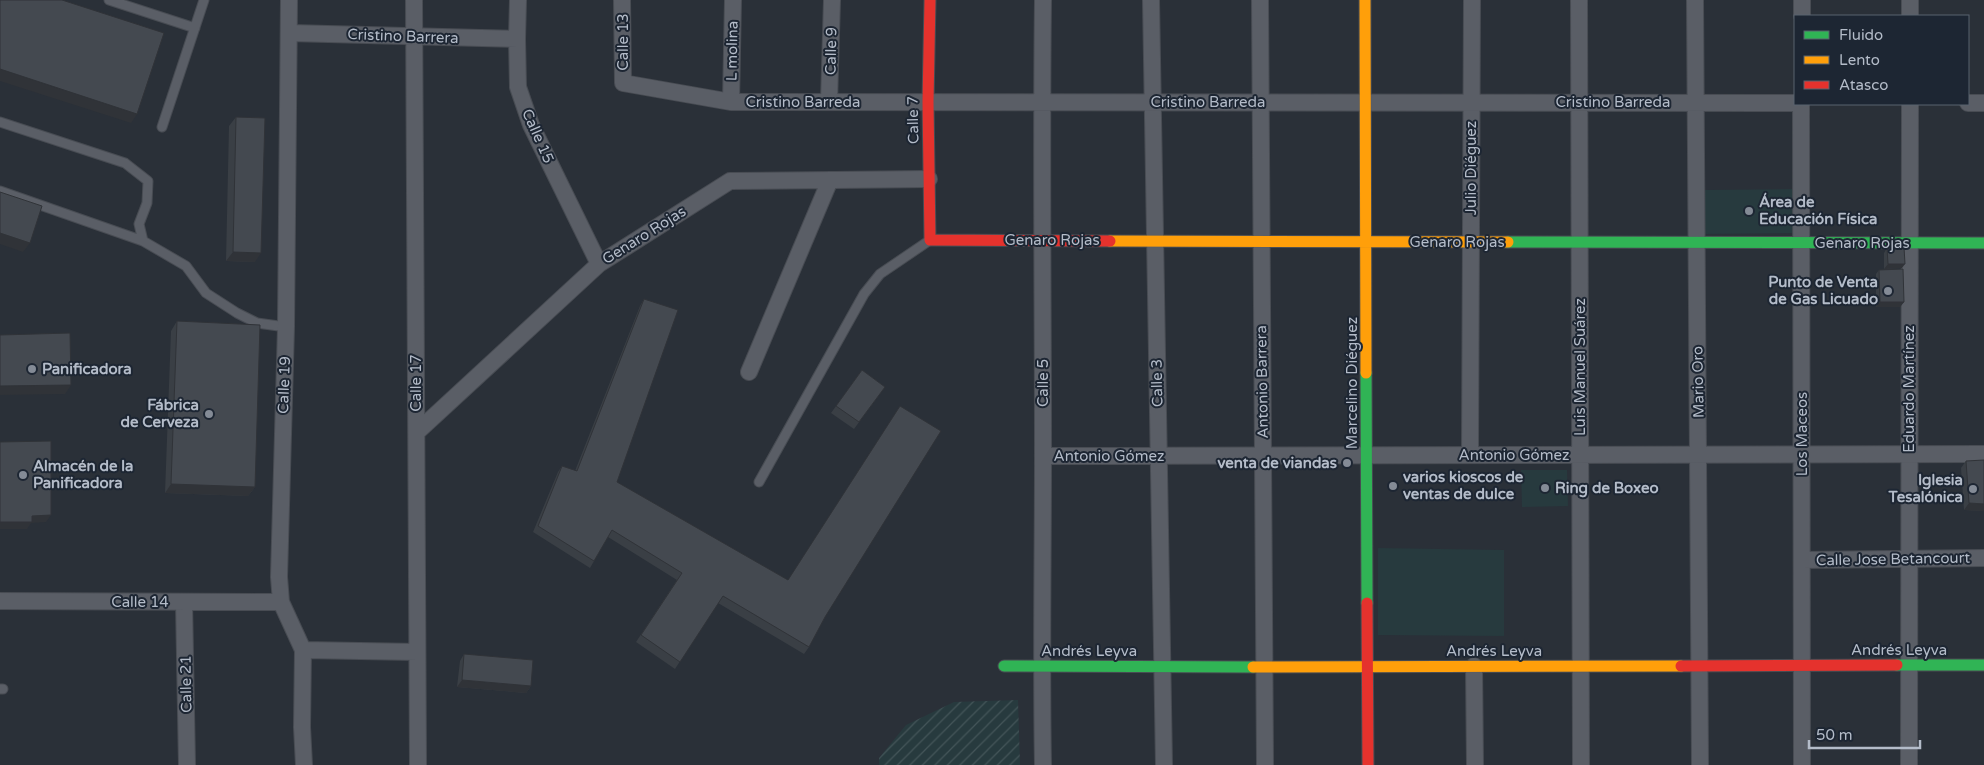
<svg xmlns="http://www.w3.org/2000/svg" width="1984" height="765" font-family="'Varela Round',sans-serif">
  <defs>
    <pattern id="garden-furrows" width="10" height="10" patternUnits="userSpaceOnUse" patternTransform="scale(1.25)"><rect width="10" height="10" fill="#273a3e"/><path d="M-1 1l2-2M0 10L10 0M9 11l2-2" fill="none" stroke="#445559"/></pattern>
  </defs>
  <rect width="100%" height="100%" fill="#2a3038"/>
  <path fill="#273a3e" d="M1793,189l1,44 -90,1v-44z
    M1521,470h46l1,36 -46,1z
    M1378,548l126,2v86l-126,-1z"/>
  <path fill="url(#garden-furrows)" d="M1018,700l2,65h-141v-7l27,-33 48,-23z"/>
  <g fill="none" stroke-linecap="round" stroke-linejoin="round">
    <g stroke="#484c53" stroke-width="11">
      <path id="lane" d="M109,0l86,28
        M0,122l125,41 23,18 -1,22 -8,21 4,17 43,25 20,27 31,20 20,10 29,4
        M162,127l42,-127
        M0,191l143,50
        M759,482l105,-188 16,-20 50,-34
        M0,689h3"/>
    </g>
    <g stroke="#484c53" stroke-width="18">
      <path id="street" d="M289,0l-3,327 -7,250 2,25 22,48 -1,77 2,38
        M414,0l4,765
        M518,0l-1,39 1,48 13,38 68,139
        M622,0l1,83 108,19 1064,1
        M1151,0l13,765
        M1260,0l5,765
        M1579,0l2,765
        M1695,0l5,765
        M1802,16v-16
        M1910,16v-16
        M290,33l227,6
        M731,102l2,-102
        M829,102l3,-102
        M1968,103h16
        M1801,104l1,661
        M749,372l81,-192
        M417,432l182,-168 131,-83 199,-2
        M1470,455l2,-455
        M1043,456l941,-2
        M1802,560l182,-2
        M0,601l281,1
        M184,602l3,163
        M303,650l114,2
        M1474,666l1,99
        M1043,765c-2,-104 0,-208 0,-311 0,-152 -2,-303 0,-454
        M1909,765l1,-661"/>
    </g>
    <g stroke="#484c53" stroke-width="13">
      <path id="fast" d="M1508,242l476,1
        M1366,373l1,230
        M1897,665h87
        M1004,666l249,1"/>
    </g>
    <g stroke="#484c53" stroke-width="13">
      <path id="slow" d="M1365,0l1,373
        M1110,241l398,1
        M1253,667l428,-1"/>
    </g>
    <g stroke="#484c53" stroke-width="13">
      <path id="jam" d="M930,0l-2,102 2,138 180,1
        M1367,603l1,162
        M1681,666l216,-1"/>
    </g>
    <use href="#lane" stroke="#5a5e66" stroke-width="9"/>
    <use href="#street" stroke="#5a5e66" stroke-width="16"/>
    <use href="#fast" stroke="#30b455" stroke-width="11"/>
    <use href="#slow" stroke="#ff9f0a" stroke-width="11"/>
    <use href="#jam" stroke="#e5322d" stroke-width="11"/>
  </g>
  <path fill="#3a3f45" d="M236,117l19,145 -29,-1 3,-135z
    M1887,248l15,20 -18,1v-16z
    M1879,270l25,32 -4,5h-24v-33z
    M644,299l-27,183 208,135 -16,30 -5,7 -86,-51 -43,66 -39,-27 41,-62 -69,-43 -18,31 -57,-36 25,-60 4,-6 13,5 65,-165z
    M177,321l78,166 -7,9 -83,-3 6,-162z
    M862,370l23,17 -31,42 -23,-16z
    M1966,461l18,50 -20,-1 -3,-42z
    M464,654l67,32 -5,7 -69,-6 3,-26z"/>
  <path fill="#303338" d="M0,69l137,45 -6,9 -131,-42z
    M0,233l30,10 -7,9 -23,-8z
    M233,252l28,1 -6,9 -29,-1z
    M1888,264h17l-3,4 -18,1z
    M1880,302h24l-4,5h-24z
    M71,385l-6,9 -65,1v-9z
    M171,484l84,3 -7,9 -83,-3z
    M1969,503l15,1v7l-20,-1z
    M51,515l-5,7 -15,1 -4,6h-27v-7l32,-6z
    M462,680l69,6 -5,7 -69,-6z"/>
  <path fill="#444950" stroke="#303338" d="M0,0h62l102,33 -27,81 -137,-45z
    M236,117l29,1 -4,135 -28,-1z
    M0,192l42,14 -12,37 -30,-10z
    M1904,247l1,17h-17l-1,-16z
    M1903,269l1,33h-24l-1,-32z
    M644,299l34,11 -61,172 171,98 112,-174 41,25 -116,186 -16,30 -86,-51 -43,66 -39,-27 41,-62 -70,-43 -18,31 -56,-35 24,-60 15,5z
    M177,321l83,4 -5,162 -84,-3z
    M70,333l1,52 -71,1v-51z
    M862,370l23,17 -26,35 -23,-16z
    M51,441v74l-19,1v6h-32v-80z
    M1984,460v44l-15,-1 -3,-42z
    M464,654l69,6 -2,26 -69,-6z"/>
  <g fill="#848b96" stroke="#1d2633" stroke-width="2">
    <circle cx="1749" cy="211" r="5"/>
    <circle cx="1888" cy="291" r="5"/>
    <circle cx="32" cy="369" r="5"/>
    <circle cx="209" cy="414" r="5"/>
    <circle cx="1347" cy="463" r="5"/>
    <circle cx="23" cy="475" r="5"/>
    <circle cx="1393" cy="486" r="5"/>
    <circle cx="1545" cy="488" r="5"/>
    <circle cx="1973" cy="489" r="5"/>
  </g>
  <g text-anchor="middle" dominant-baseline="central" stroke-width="4" stroke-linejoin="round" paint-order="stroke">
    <g font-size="15" fill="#b4bcc9" stroke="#1d2633">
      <text transform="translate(403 36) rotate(2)">Cristino Barrera</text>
      <text transform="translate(623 42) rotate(-90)">Calle 13</text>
      <text transform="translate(732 51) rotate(-89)">L molina</text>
      <text transform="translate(831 51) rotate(-89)">Calle 9</text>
      <text x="803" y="102">Cristino Barreda</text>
      <text x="1208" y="102">Cristino Barreda</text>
      <text x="1613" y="102">Cristino Barreda</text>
      <text transform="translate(913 120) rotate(-91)">Calle 7</text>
      <text transform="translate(538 136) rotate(66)">Calle 15</text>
      <text transform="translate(1471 168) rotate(-90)">Julio Diéguez</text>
      <text transform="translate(644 235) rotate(-32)">Genaro Rojas</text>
      <text x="1052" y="240">Genaro Rojas</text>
      <text x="1457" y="242">Genaro Rojas</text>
      <text x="1862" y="243">Genaro Rojas</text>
      <text transform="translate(1580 367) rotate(-90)">Luis Manuel Suárez</text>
      <text transform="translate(1262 382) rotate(-91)">Antonio Barrera</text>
      <text transform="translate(1698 382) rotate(-91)">Mario Oro</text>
      <text transform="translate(416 383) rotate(-90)">Calle 17</text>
      <text transform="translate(1043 383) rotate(-90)">Calle 5</text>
      <text transform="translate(1157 383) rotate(-91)">Calle 3</text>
      <text transform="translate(1352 383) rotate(-90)">Marcelino Diéguez</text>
      <text transform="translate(284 385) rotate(-88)">Calle 19</text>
      <text transform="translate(1909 389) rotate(-90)">Eduardo Martínez</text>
      <text transform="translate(1802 434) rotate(-90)">Los Maceos</text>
      <text x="1514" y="455">Antonio Gómez</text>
      <text x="1109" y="456">Antonio Gómez</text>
      <text transform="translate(1893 559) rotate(-1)">Calle Jose Betancourt</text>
      <text x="140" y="602">Calle 14</text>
      <text x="1899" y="650">Andrés Leyva</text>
      <text x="1089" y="651">Andrés Leyva</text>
      <text x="1494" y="651">Andrés Leyva</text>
      <text transform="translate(186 684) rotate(-91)">Calle 21</text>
    </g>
    <g font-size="15" font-weight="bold" fill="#b4bcc9" stroke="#1d2633" text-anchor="start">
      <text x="1759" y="202">Área de<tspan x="1759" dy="17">Educación Física</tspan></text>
      <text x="1878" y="282" text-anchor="end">Punto de Venta<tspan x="1878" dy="17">de Gas Licuado</tspan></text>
      <text x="42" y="369">Panificadora</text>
      <text x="199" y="405" text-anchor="end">Fábrica<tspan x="199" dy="17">de Cerveza</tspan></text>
      <text x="1337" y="463" text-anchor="end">venta de viandas</text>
      <text x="33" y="466">Almacén de la<tspan x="33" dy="17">Panificadora</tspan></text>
      <text x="1403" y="477">varios kioscos de<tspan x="1403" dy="17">ventas de dulce</tspan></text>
      <text x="1963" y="480" text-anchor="end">Iglesia<tspan x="1963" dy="17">Tesalónica</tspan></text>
      <text x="1555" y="488">Ring de Boxeo</text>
    </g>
  </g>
  <rect x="1794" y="15" width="175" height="90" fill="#1d2633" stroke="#59626f"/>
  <rect x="1804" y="31" width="25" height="8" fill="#30b455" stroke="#59626f"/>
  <text x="1839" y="40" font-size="15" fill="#b4bcc9">Fluido</text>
  <rect x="1804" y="56" width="25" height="8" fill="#ff9f0a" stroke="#59626f"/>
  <text x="1839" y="65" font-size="15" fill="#b4bcc9">Lento</text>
  <rect x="1804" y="81" width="25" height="8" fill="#e5322d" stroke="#59626f"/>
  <text x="1839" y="90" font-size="15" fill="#b4bcc9">Atasco</text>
  <path d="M1809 740v8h111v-8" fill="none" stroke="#b4bcc9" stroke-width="2.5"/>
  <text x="1816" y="740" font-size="15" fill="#b4bcc9" stroke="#1d2633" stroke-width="4" paint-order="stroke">50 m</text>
</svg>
